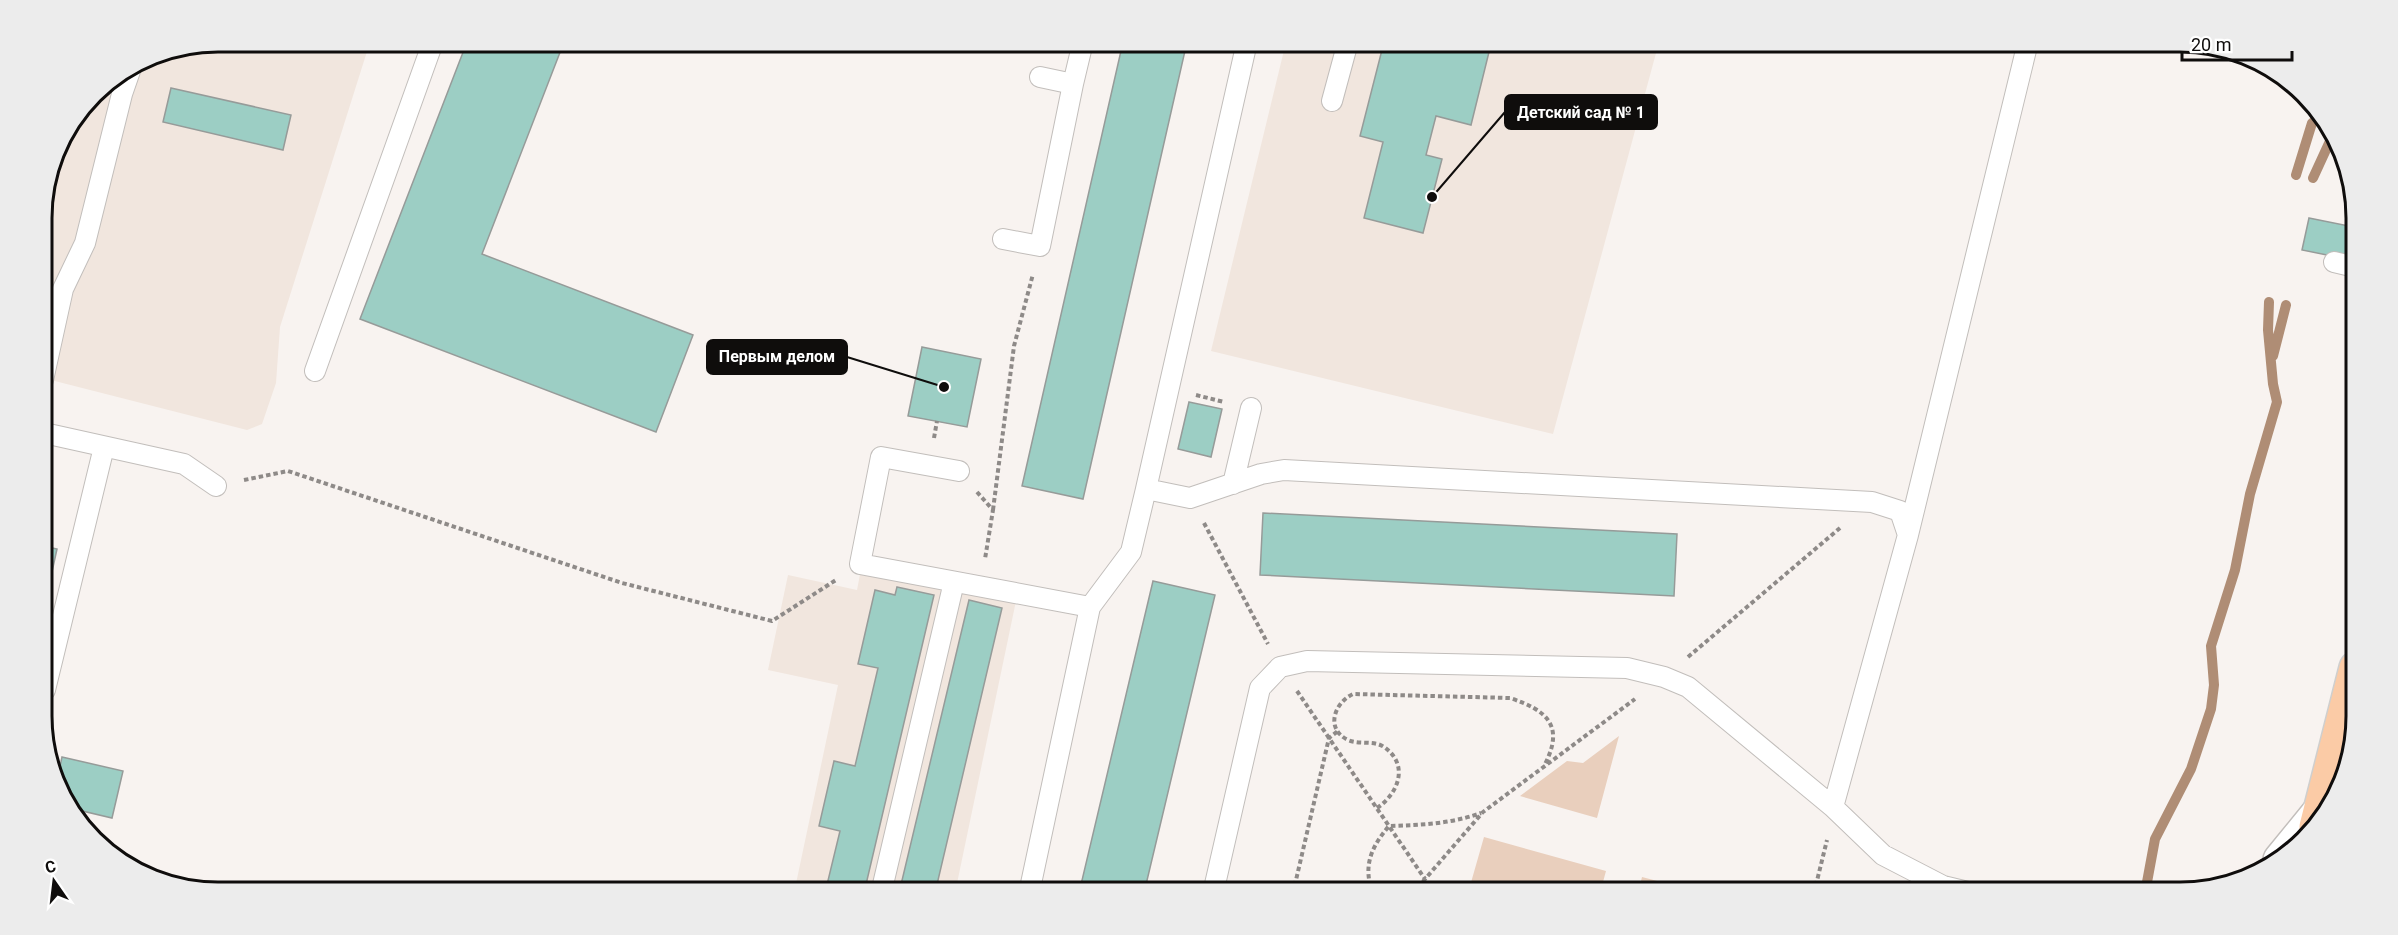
<svg xmlns="http://www.w3.org/2000/svg" width="2398" height="935" font-family="Roboto,sans-serif">
  <rect width="100%" height="100%" fill="#f8f3f0"/>
  <path fill="#f1e6de" d="M218,42h152l-90,285 -4,56 -14,41 -15,6 -204,-52 -1,-171 18,-66 42,-55 49,-31z
    M1286,42h373l-106,392 -342,-83z
    M861,569l155,32 -61,292h-161l44,-208 -70,-15 20,-95 69,15z"/>
  <path fill="#e9cfbd" d="M1619,736l-22,82 -77,-22 47,-35 16,2z
    M1484,837l122,34 -6,22h-132z
    M1642,877l61,16h-65z"/>
  <g fill="none" stroke-linecap="round" stroke-linejoin="round">
    <path stroke="#af8d75" stroke-width="10" d="M2296,175l16,-52 7,-5
      M2313,178l17,-37
      M2273,356l13,-51
      M2145,893l10,-54 36,-70 20,-60 3,-24 -3,-39 24,-76 15,-76 27,-92 -4,-18 -5,-54 1,-28"/>
  </g>
  <path fill="#9ccec4" stroke="#969b99" stroke-width="1.5" d="M467,42h97l-82,212 211,81 -37,97 -296,-113z
    M1123,42h64l-104,457 -61,-13z
    M1384,42h72l-1,2 34,8 -18,73 -35,-9 -10,39 16,4 -19,74 -59,-15 19,-76 -23,-6z
    M171,88l120,27 -8,35 -120,-28z
    M2309,218l45,9 -7,32 -45,-9z
    M922,347l59,12 -14,68 -59,-11z
    M1189,402l33,7 -11,48 -33,-8z
    M1263,513l414,21 -3,62 -414,-21z
    M44,546l13,3 -11,50 -1,-1z
    M1153,581l62,14 -71,298h-65z
    M897,587l37,8 -70,298h-39l15,-62 -21,-5 15,-65 21,5 23,-98 -20,-4 17,-74 20,5z
    M969,600l33,8 -67,285h-36z
    M62,757l61,14 -11,47 -38,-9 -16,-33z"/>
  <g fill="none" stroke-linecap="round" stroke-linejoin="round">
    <g stroke="#c2bebb" stroke-width="22">
      <path id="service" d="M1073,84l10,-42
        M1332,101l16,-59
        M1003,239l37,7 33,-162 -33,-7
        M2334,262l21,5
        M315,371l118,-329
        M43,380l20,-91 22,-46 37,-149 9,-26
        M44,433l140,31 32,22
        M959,471l-78,-14 -21,107 230,43
        M1233,484l18,-76
        M1146,489l101,-447
        M1908,535l120,-493
        M45,690l59,-243
        M881,893l73,-311
        M1029,893l61,-286 41,-55 15,-63 44,9 71,-24 23,-4 588,32 28,9 8,24 -75,272
        M1213,893l47,-205 20,-21 27,-6 320,7 37,9 24,10 145,120 50,48 60,31 29,7"/>
    </g>
    <g stroke="#c2bebb" stroke-width="36">
      <path id="minor" d="M2280,860l40,-49"/>
    </g>
    <g stroke="#cfcfce" stroke-width="36">
      <path id="trunk" d="M2316,827l40,-159"/>
    </g>
    <path stroke="#8e8a88" stroke-width="4" stroke-dasharray="4.5 3" stroke-linecap="butt" d="M1196,395l28,7
      M934,438l3,-17
      M244,480l44,-9 334,112 150,38 64,-41
      M977,492l16,18 -8,49
      M993,510l21,-164 19,-72
      M1204,523l64,121
      M1688,657l152,-129
      M1297,691l128,188
      M1377,808c21,-14 33,-43 7,-61 -10,-7 -24,-2 -36,-7 -23,-11 -14,-37 5,-46l157,4c36,12 55,27 35,66
      M1293,893l36,-155 9,-7
      M1373,893c-11,-27 -1,-47 16,-67 32,-1 61,-2 92,-13
      M1413,893l70,-81 152,-113
      M1814,893l13,-53"/>
    <use href="#service" stroke="#fff" stroke-width="20"/>
    <use href="#minor" stroke="#fff" stroke-width="33"/>
    <use href="#trunk" stroke="#fbcba6" stroke-width="33"/>
  </g>
  <path d="M0 0H2398V935H0ZM218 52H2180A166 166 0 0 1 2346 218V716A166 166 0 0 1 2180 882H218A166 166 0 0 1 52 716V218A166 166 0 0 1 218 52Z" fill="#ececec" fill-rule="evenodd"/>
  <path fill="none" stroke="#0f0d0c" stroke-width="3" d="M218 52H2180A166 166 0 0 1 2346 218V716A166 166 0 0 1 2180 882H218A166 166 0 0 1 52 716V218A166 166 0 0 1 218 52Z"/>
  <path fill="none" stroke="#0f0d0c" stroke-width="2" d="M1432 197L1505 112M944 387L847 357"/>
  <g fill="#0f0d0c" stroke="#fff" stroke-width="2">
    <circle cx="1432" cy="197" r="6"/>
    <circle cx="944" cy="387" r="6"/>
  </g>
  <g fill="#0f0d0c" stroke="#0f0d0c" stroke-width="2">
    <rect x="1505" y="95" width="152" height="34" rx="6"/>
    <rect x="707" y="340" width="140" height="34" rx="6"/>
  </g>
  <g font-size="16" text-anchor="middle" font-weight="bold" fill="#fff">
    <text x="1581" y="118">Детский сад № 1</text>
    <text x="777" y="362">Первым делом</text>
  </g>
  <g transform="translate(54 881) rotate(346)" stroke="#ffffff" stroke-width="4.5" paint-order="stroke">
  <path d="M0-4.5L10 22L0 15L-10 22Z" fill="#0f0d0c"/>
  <text y="-9" font-size="16" font-weight="bold" text-anchor="middle" fill="#0f0d0c">С</text>
  </g>
  <path d="M2182 51v9h110v-9" fill="none" stroke="#0f0d0c" stroke-width="3"/>
  <text x="2191" y="51" font-size="18" fill="#0f0d0c" stroke="#ffffff" stroke-width="4.5" paint-order="stroke">20 m</text>
</svg>
